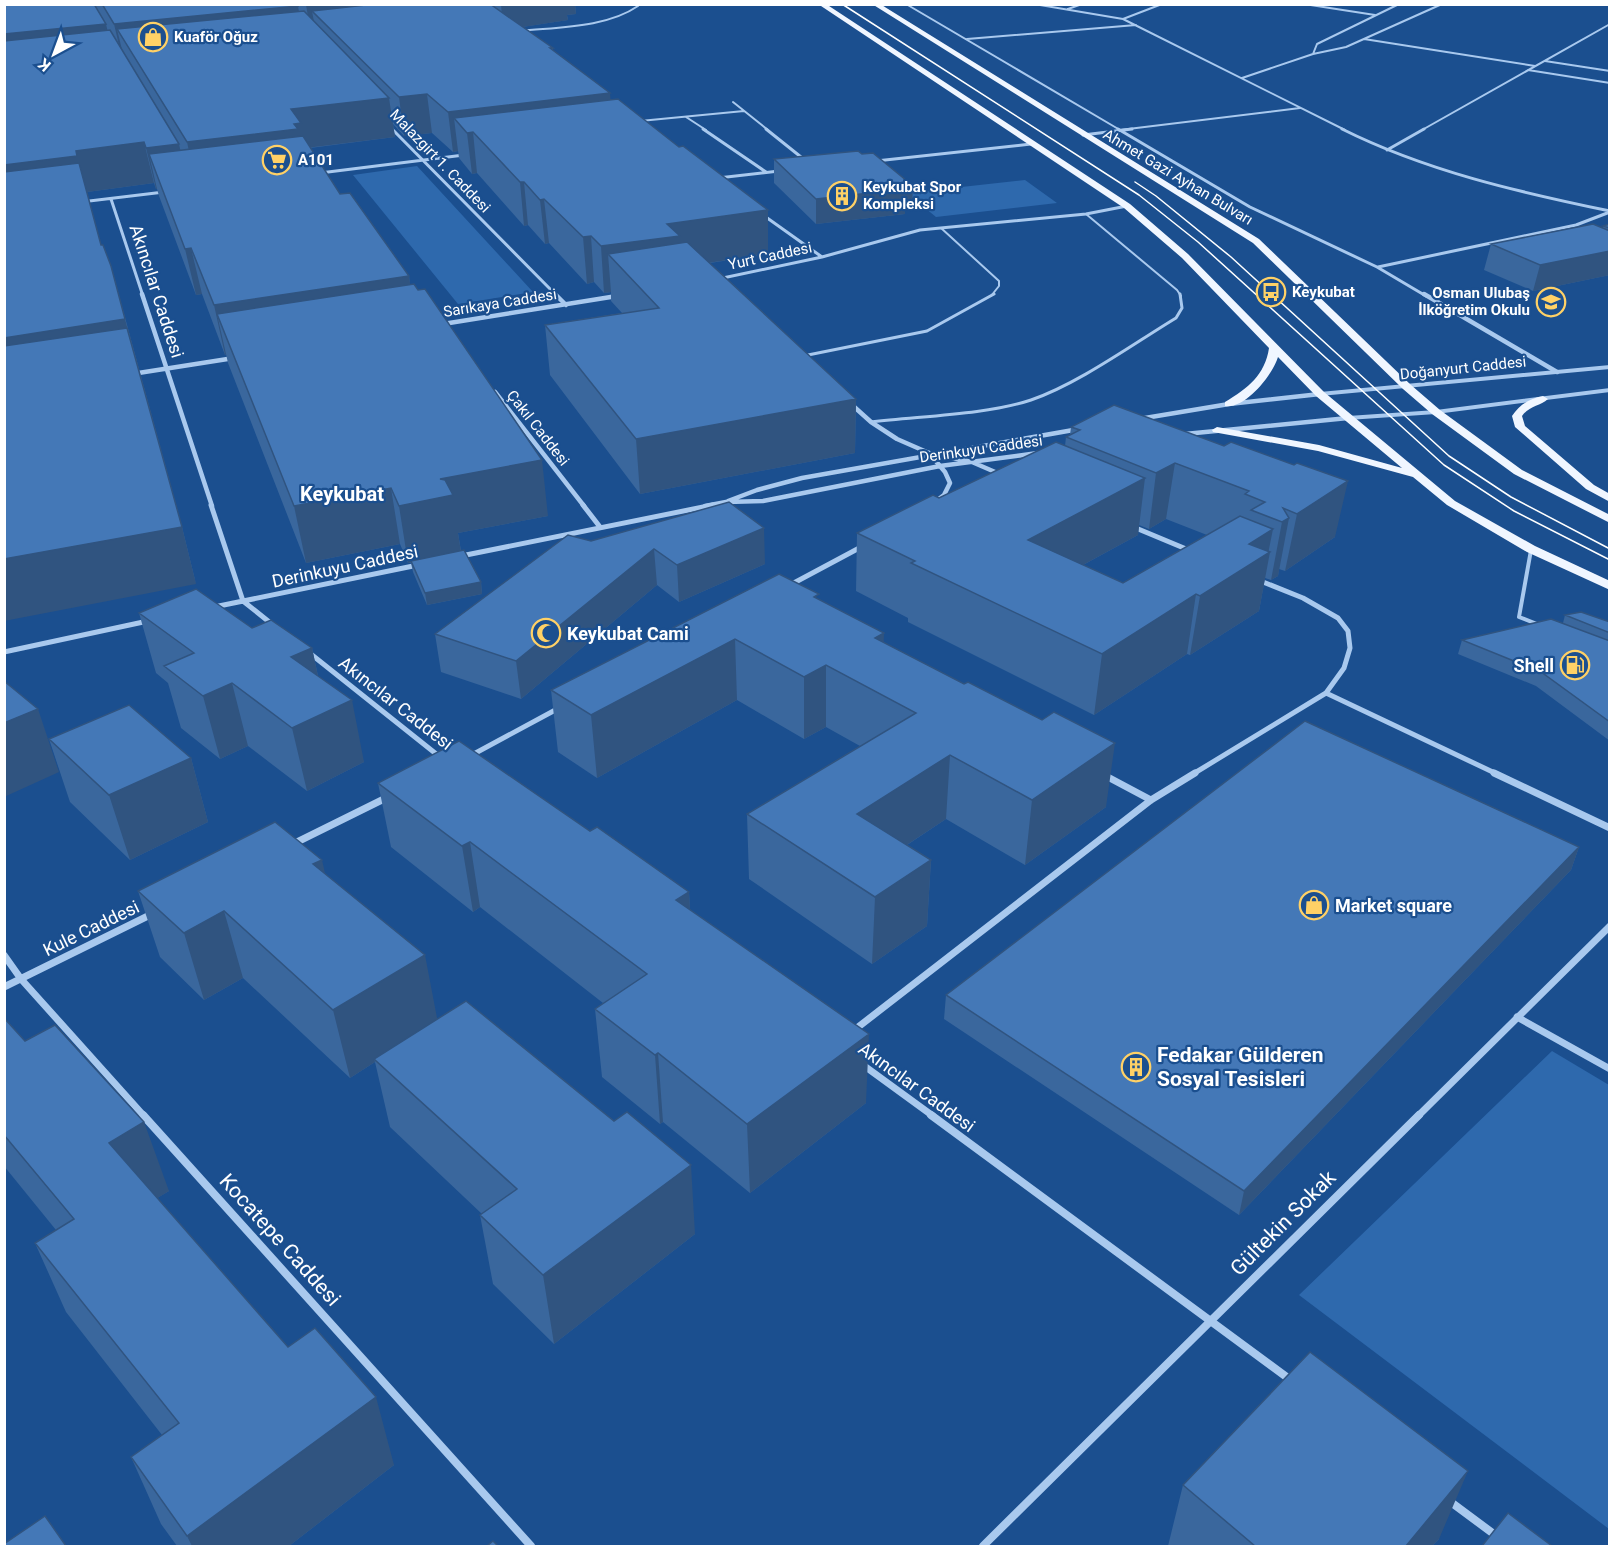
<svg xmlns="http://www.w3.org/2000/svg" width="1614" height="1551" font-family="Roboto,sans-serif">
  <rect width="100%" height="100%" fill="#1b4f8f"/>
  <path fill="#2e69ad" d="M417,166l116,126 -75,12 -105,-129z
    M1025,180l32,23 -121,14 -29,-24z
    M1552,1051l57,34v444l-310,-234z"/>
  <g fill="none" stroke-linecap="round" stroke-linejoin="round">
    <path stroke="#a9c9ee" stroke-width="2" d="M1086,214l91,76 4,6
      M941,228l58,53v5l-8,10"/>
    <path stroke="#a9c9ee" stroke-width="3" d="M803,356l124,-25 67,-37
      M871,422c48,-6 115,-7 160,-22 47,-16 102,-56 145,-82l6,-10 -2,-14"/>
    <path stroke="#a9c9ee" stroke-width="4" d="M1531,550l-12,67 18,7"/>
    <path stroke="#a9c9ee" stroke-width="2" d="M906,4l214,126
      M1034,4l89,15 222,111
      M1304,4l71,11
      M878,6l15,-2
      M1068,9l14,-5
      M1123,19l39,-15
      M520,31c37,-4 86,-3 118,-25l-2,-2
      M967,39l169,-14
      M1364,39l171,27
      M1313,54l4,-10 82,-40
      M1545,61l65,10
      M1528,70l82,13
      M1242,78l71,-24 33,-7 96,-43
      M733,102l35,28
      M686,117l20,13
      M640,121l104,-10
      M389,126l4,4
      M1120,130l180,-22
      M1422,130l188,-106"/>
    <path stroke="#a9c9ee" stroke-width="3" d="M392,129l165,167
      M703,129l63,43
      M766,129l40,32
      M1118,129l132,78 127,60 49,29
      M1342,129c84,42 176,63 268,82
      M1083,135l49,-6
      M1387,150l37,-21
      M876,161l155,-17
      M320,173l144,-18
      M718,178l61,-7
      M111,199l32,97
      M81,202l83,-10
      M822,257l98,-27 166,-16 41,-8
      M1378,267l198,-42 34,-13
      M718,279l104,-22 -59,-42"/>
    <path stroke="#a9c9ee" stroke-width="4.5" d="M142,294l70,212
      M555,294l11,11
      M1424,294l133,78
      M443,324l174,-28
      M132,374l102,-16
      M495,392l89,114
      M851,404l20,18 26,17 32,14 43,9 30,13
      M1139,419l90,-15 91,-10
      M1185,434l163,-16
      M929,453l16,19 5,11 -6,12 -8,6
      M728,501l29,-11 45,-12 277,-49
      M705,506l21,-4 37,-1 177,-35 98,-13"/>
    <path stroke="#a9c9ee" stroke-width="5" d="M211,505l32,96 30,24
      M583,505l17,22
      M1131,526l60,25
      M461,556l252,-51
      M790,585l73,-39
      M214,607l204,-42
      M307,651l133,106
      M4,652l144,-31
      M1326,693l171,81
      M470,756l89,-48
      M1193,774l133,-81 18,-25 6,-20 -2,-17 -10,-13 -35,-20 -45,-18"/>
    <path stroke="#a9c9ee" stroke-width="7" d="M1494,773l116,55
      M1104,775l47,25
      M293,844l95,-47
      M4,955l17,24 123,137
      M4,987l148,-73
      M1517,1017l93,52
      M853,1031l298,-231 44,-27
      M863,1065l70,51
      M1418,1116l192,-190"/>
    <path stroke="#a9c9ee" stroke-width="8" d="M143,1115l388,431
      M931,1115l361,266
      M1448,1500l62,46
      M983,1546l436,-431"/>
    <path fill="#a9c9ee" fill-rule="evenodd" d="M1610,365v4l-290,27 -4,-2 4,-2z
      M1610,388v4l-174,22 -88,6 -4,-2 4,-2 88,-6z"/>
    <path fill="#f0f6ff" fill-rule="evenodd" d="M818,4h8l304,200 58,50 136,138 131,109 80,45 75,35v9l-83,-38 -80,-47 -34,-28 -95,-26 -105,-19 -1,-2 5,-3 102,18 83,23 -86,-72 -38,-39c-5,17 -32,52 -53,49v-4c23,-14 40,-27 44,-54l-87,-90 -58,-50z
      M872,4h8l379,235 152,146 29,25 82,60 88,45v8l-96,-49 -82,-60 -29,-25 -150,-146z
      M1543,396l5,3c-8,7 -19,7 -26,17l3,10 69,59 16,9v8l-24,-13 -71,-62 -3,-11c8,-12 17,-17 31,-20z"/>
    <path stroke="#fff" stroke-width="1.5" d="M842,4l297,191 59,47 246,223 70,46 96,49
      M1135,182l21,14 75,61 218,199 62,41 99,52"/>
  </g>
  <path fill="#3a679d" fill-rule="evenodd" d="M4,4h571l1,10 -9,1 1,5 -46,7 31,21v3l58,49 157,110v44l-58,9 146,136 -1,54 -215,41 -90,-119 -5,-50 77,-12 -11,-12v-9l-7,1 -10,-11 -7,2 -38,-41 -4,1 -17,-19 -4,1 -47,-53 -5,1 -13,-16 -1,-7 -5,1 -21,-19 -28,3 -11,-12 2,13 -85,11 30,46 69,82 1,8 138,232 -90,17 3,18 20,31 1,12 -55,11 -14,-33 -2,-9h-3l-8,-19 -94,19 -78,-200 -2,-9 -1,1 -23,-61 -6,1 -37,-99 -2,-7h-1l-2,-6 -67,9 14,53 10,21 71,261 14,57z
    M774,159l138,50 -7,1v4l-89,10 -42,-41z
    M1610,224v51l-77,16 -49,-21 7,-26 112,-16v-2z
    M1071,427l153,19 111,91 -50,34 -6,-2 -1,7 -7,4 -6,-2 -6,33 -69,44 -3,-1 -93,61 -186,-93v-4l-52,-27 1,-58 208,-87 1,-9 4,-2zM1166,519l41,16 -84,48 -40,-18 55,-30 1,-10 10,4z
    M591,541l174,23 -86,38 -22,-17 -136,114 -80,-27 -6,-38z
    M819,599l65,43 222,165 -81,58 -79,-46 -39,26 24,15 -4,66 -55,38 -123,-85 -2,-65 113,-68 -34,-19 -22,12 -67,-39 -140,78 -39,-26 -7,-62z
    M139,613l113,15 60,20 6,28 46,86 -57,29 -59,-45 -28,13 -39,-31 -13,-45 -12,-10z
    M1565,615l45,7v119l-74,-55 -78,-32 4,-14 101,-17z
    M49,739l142,19 17,64 -78,38 -60,-58z
    M378,783l212,48 99,61 1,18 176,193 -116,90 -87,-71 -3,2 -58,-47 -7,-68 8,-6 -123,-96 -7,5 -82,-65z
    M1579,847l-8,23 -332,345 -295,-196 2,-24z
    M325,874l112,145 258,215 -141,110 -61,-60 -13,-69 2,-1 -92,-87 -15,-65 -25,16 -107,-100 -39,22 -44,-43 -22,-66z
    M4,1018l21,23 144,150 -12,7 131,149 106,118 -105,81h-112l-16,-22 -30,-67 31,-22 -96,-123 -31,-69 21,-13 -52,-64z
    M1183,1485l256,54 -7,7h-264z"/>
  <path fill="#305480" d="M313,4h166l-167,7 5,27 -5,1 -6,-34z
    M501,4h74l1,10 -9,1 1,5 -65,10z
    M298,6l6,34 -187,-11 7,29h-2l-8,-34z
    M106,24l8,35 -110,12v-37z
    M610,93l3,38 -140,1 4,41 -5,1 -5,-41 -13,-15 4,33 -5,1 -5,-40z
    M427,94l5,39 -28,3 -5,-39z
    M389,98l6,39 -89,11 -110,36 -9,-42 104,-33z
    M144,142l10,41 -67,9 -83,17v-44l72,-14z
    M179,144l9,41 -39,-31 8,35h-1l-10,-41z
    M520,182h4l4,43 -4,1z
    M913,186l-1,23 -7,1v4l-89,10v-25z
    M544,199l5,44 -4,1 -5,-44z
    M768,210v44l-87,13 -73,-13 3,38 -7,1 -3,-47 66,-22z
    M591,236l3,46 -7,2 -4,-47z
    M191,248l11,46 -6,1 -11,-46z
    M1610,251v24l-77,16 7,-26z
    M409,276l7,48 -199,-10 9,40 -1,1 -11,-50z
    M125,319l13,50 -134,21v-52z
    M856,399l-1,54 -215,41 -4,-55z
    M542,460l6,56 -90,17 3,19 -53,11 -9,-57 41,-27z
    M1175,463l-9,56 -17,10 7,-56z
    M1145,478l-7,57 -116,63 6,-58z
    M1348,481l-13,56 -50,34 12,-57z
    M391,488l9,56 -94,19 -12,-57z
    M1289,518l-11,58 -7,4 11,-58z
    M182,527l14,57 -192,37v-62z
    M764,528l1,36 -86,38 -2,-37z
    M1273,529l-5,25 2,-2 -11,59 -69,44 10,-59 49,-52z
    M654,549l3,36 -136,114 -5,-38z
    M481,582l1,12 -55,11 -2,-12z
    M1196,594l-9,60 -93,61 8,-61z
    M884,633l-2,61 -7,-56z
    M735,639l2,61 -140,78 -6,-63z
    M312,648l13,61 -34,-52z
    M826,665v62l-22,12v-62z
    M232,683l16,63 -28,13 -17,-63z
    M352,700l12,62 -57,29 -15,-63z
    M38,709l21,63 -55,25v-74z
    M1115,743l-9,64 -81,58 7,-65z
    M950,755l-4,64 -91,60 2,-65z
    M191,758l17,64 -78,38 -21,-65z
    M470,842l10,65 -7,5 -11,-66z
    M1579,847l-8,23 -332,345 5,-24z
    M322,860l15,66 -24,-62z
    M931,860l-4,66 -55,38 3,-67z
    M689,892l4,66 -17,-58z
    M224,911l19,67 -39,22 -20,-67z
    M425,955l13,68 -64,36 1,3 -25,16 -17,-68z
    M869,1034l-3,69 -116,90 -3,-69z
    M658,1053l5,69 -3,2 -5,-69z
    M144,1122l25,69 -34,21 -26,-69z
    M691,1165l4,69 -141,110 -11,-69z
    M376,1397l18,68 -105,81h-97l-5,-10z
    M1468,1471l-29,68 -7,7h-26z"/>
  <path fill="#4478b7" stroke="#305480" stroke-width="1.5" d="M4,4h90l12,20 -102,10z
    M102,4h195l1,2 -184,18z
    M375,4h115l63,44h-3l60,45 -162,19 -21,-18 -28,3 -87,-86z
    M304,11l85,87 -98,11 10,14 -7,1 4,5 -111,13 -70,-113z
    M110,30l69,114 -33,4 -2,-6 -68,9 1,5 -73,9v-124z
    M618,99l61,48 4,-1 85,64 -101,14 13,12 -79,10 -10,-10 -8,1 -39,-38 -4,1 -16,-18h-4l-47,-50 -6,1 -13,-15z
    M303,136l37,58 10,-1 59,83 -195,29 -23,-57 -6,1 -36,-95z
    M858,151l4,3 11,-1 40,33 -11,1 3,2 -89,10 -42,-40z
    M79,163l22,82h2l8,21 14,53 -121,19v-166z
    M1593,224l17,7v20l-70,14 -49,-21z
    M1610,224v4l-7,-2z
    M687,242l169,157 -220,40 -91,-114 114,-17 -51,-54z
    M414,284l4,6 7,-1 117,171 -102,19 5,1 8,15 -54,11 -8,-18 -97,18 -77,-192z
    M127,328l55,199 -178,32v-213z
    M1114,405l110,41 7,-4 63,23 3,-2 51,18 -51,33 -14,-6 6,10 -7,4 -31,-12 14,-8 -20,-8 4,-3 -74,-28 -19,10 -90,-36 14,-7 -9,-3z
    M1056,442l89,36 -117,62 95,43 117,-67 33,13 -24,15 21,8 -70,44 -4,-2 -94,60 -191,-91 4,-2 -58,-28 76,-38 6,3z
    M729,502l35,26 -87,37 -23,-16 -138,112 -81,-27 133,-99 23,6z
    M464,550l17,32 -56,11 -14,-32z
    M779,574l40,20 -5,3 70,36 -9,5 89,46 4,-2 74,38 12,-8 61,31 -83,57 -82,-45 -93,59 74,46 -56,37 -128,-83 169,-101 -90,-48 -22,12 -69,-38 -144,76 -40,-25z
    M196,589l56,39 19,-8 41,28 -21,9 61,43 -60,28 -60,-45 -29,13 -39,-30 30,-13 -55,-40z
    M1581,612l29,10v11l-45,-18z
    M1551,619l59,22v81l-69,-50 -79,-32z
    M4,681l34,28 -34,14z
    M129,705l62,53 -82,37 -60,-56z
    M1305,721l274,126 -335,344 -298,-196z
    M459,741l131,90 7,-4 92,65 -13,8 193,134 -122,90 -89,-71 -3,2 -60,-46 52,-35 -177,-132 -8,4 -84,-63z
    M275,822l47,38 -9,4 112,91 -92,55 -109,-99 -40,22 -46,-42z
    M466,1001l148,120 13,-9 64,53 -148,110 -63,-60 37,-26 -143,-130z
    M4,1018l21,23 30,-16 89,97 -35,21 179,204 27,-19 61,69 -189,139 -56,-79 48,-34 -144,-180 39,-24 -70,-84z
    M1310,1352l158,119 -62,75h-151l-72,-61z
    M1508,1513l44,33h-70z
    M45,1516l21,30h-62v-2z
    M493,1541l5,5h-11z"/>
  <defs>
    <g id="shop-ring" transform="scale(1.5)"><circle r="9.5" fill="#1b4f8f" stroke="#ffd166" stroke-width="1.5"/><path d="M-5-2.5h2.3a2.7 3.5 0 0 1 5.4 0H5L5.5 6h-11ZM-1.5-2.5h3a1.5 2.3 0 0 0-3 0Z" fill="#ffd166"/></g>
    <g id="supermarket-ring" transform="scale(1.5)"><circle r="9.5" fill="#1b4f8f" stroke="#ffd166" stroke-width="1.5"/><path d="M-6-5.5h2.5l.6 2H6L4.5 2H-2.5L-4.4-4H-6ZM-1.5 3.2a1.3 1.3 0 1 0 .1 0ZM3 3.2a1.3 1.3 0 1 0 .1 0Z" fill="#ffd166"/></g>
    <g id="building-ring" transform="scale(1.5)"><circle r="9.5" fill="#1b4f8f" stroke="#ffd166" stroke-width="1.5"/><path d="M-4-6H4V6H1V3H-1V6H-4ZM-2.5-4.3h1.7v1.8h-1.7ZM.8-4.3h1.7v1.8H.8ZM-2.5-1h1.7V.8h-1.7ZM.8-1h1.7V.8H.8Z" fill="#ffd166"/></g>
    <g id="bus-ring" transform="scale(1.5)"><circle r="9.5" fill="#1b4f8f" stroke="#ffd166" stroke-width="1.5"/><path d="M-5-6H5V4H4V6H2V4H-2V6H-4V4H-5ZM-3.5-4V0h7V-4ZM-3.5 1.2v1.5H-2V1.2ZM2 1.2v1.5H3.5V1.2Z" fill="#ffd166"/></g>
    <g id="school-ring" transform="scale(1.5)"><circle r="9.5" fill="#1b4f8f" stroke="#ffd166" stroke-width="1.5"/><path d="M0-5L7-2L0 1L-7-2ZM-4 1L0 2.5L4 1V4Q0 6-4 4Z" fill="#ffd166"/></g>
    <g id="mosque-ring" transform="scale(1.5)"><circle r="9.5" fill="#1b4f8f" stroke="#ffd166" stroke-width="1.5"/><path d="M3.5-4.9A6 6 0 1 0 3.5 4.9A5 5 0 1 1 3.5-4.9Z" fill="#ffd166"/></g>
    <g id="fuel-ring" transform="scale(1.5)"><circle r="9.5" fill="#1b4f8f" stroke="#ffd166" stroke-width="1.5"/><path d="M-5.5-6h7V0h2V4h1.3V-2.5L3-4.5l.8-.8L6-3V5H2.5V1h-1V6h-7ZM-4.2-4.7v3.2H.2V-4.7Z" fill="#ffd166"/></g>
  </defs>
  <g fill-rule="evenodd">
    <use href="#shop-ring" x="153" y="37"/>
    <use href="#supermarket-ring" x="277" y="160"/>
    <use href="#building-ring" x="842" y="196"/>
    <use href="#bus-ring" x="1271" y="292"/>
    <use href="#school-ring" x="1551" y="302"/>
    <use href="#mosque-ring" x="546" y="633"/>
    <use href="#fuel-ring" x="1575" y="665"/>
    <use href="#shop-ring" x="1314" y="905"/>
    <use href="#building-ring" x="1136" y="1067"/>
  </g>
  <g text-anchor="middle" dominant-baseline="central" stroke-width="4.5" stroke-linejoin="round" paint-order="stroke">
    <g font-size="15" font-weight="bold" fill="#fff" stroke="#1b4f8f" text-anchor="start">
      <text x="174" y="37">Kuaför Oğuz</text>
      <text x="298" y="160">A101</text>
      <text x="863" y="187">Keykubat Spor<tspan x="863" dy="17">Kompleksi</tspan></text>
      <text x="1292" y="292">Keykubat</text>
      <text x="1530" y="293" text-anchor="end">Osman Ulubaş<tspan x="1530" dy="17">İlköğretim Okulu</tspan></text>
    </g>
    <g font-size="15" fill="#fff" stroke="#1b4f8f">
      <text transform="translate(440 161) rotate(46)">Malazgirt 1. Caddesi</text>
      <text transform="translate(1178 177) rotate(31)">Ahmet Gazi Ayhan Bulvarı</text>
      <text transform="translate(770 256) rotate(-12)">Yurt Caddesi</text>
      <text transform="translate(500 303) rotate(-9)">Sarıkaya Caddesi</text>
      <text transform="translate(1463 368) rotate(-6)">Doğanyurt Caddesi</text>
      <text transform="translate(538 428) rotate(52)">Çakıl Caddesi</text>
      <text transform="translate(981 449) rotate(-8)">Derinkuyu Caddesi</text>
    </g>
    <g font-size="18" fill="#fff" stroke="#1b4f8f">
      <text transform="translate(157 291) rotate(72)">Akıncılar Caddesi</text>
      <text transform="translate(345 566) rotate(-12)">Derinkuyu Caddesi</text>
      <text transform="translate(396 703) rotate(38)">Akıncılar Caddesi</text>
      <text transform="translate(91 928) rotate(-26)">Kule Caddesi</text>
      <text transform="translate(917 1087) rotate(36)">Akıncılar Caddesi</text>
    </g>
    <g font-size="18" font-weight="bold" fill="#fff" stroke="#1b4f8f" text-anchor="start">
      <text x="567" y="633">Keykubat Cami</text>
      <text x="1554" y="665" text-anchor="end">Shell</text>
      <text x="1335" y="905">Market square</text>
    </g>
    <g font-size="20" font-weight="bold" fill="#fff" stroke="#1b4f8f">
      <text x="342" y="494">Keykubat</text>
    </g>
    <g font-size="21" font-weight="bold" fill="#fff" stroke="#1b4f8f" text-anchor="start">
      <text x="1157" y="1055">Fedakar Gülderen<tspan x="1157" dy="24">Sosyal Tesisleri</tspan></text>
    </g>
    <g font-size="21" fill="#fff" stroke="#1b4f8f">
      <text transform="translate(1283 1223) rotate(-45)">Gültekin Sokak</text>
      <text transform="translate(280 1240) rotate(48)">Kocatepe Caddesi</text>
    </g>
  </g>
  <rect width="1614" height="1551" fill="none" stroke="#ffffff" stroke-width="12"/>
  <g transform="translate(54 54) rotate(221)" stroke="#1b4f8f" stroke-width="4.5" paint-order="stroke">
  <path d="M0-4.5L10 22L0 15L-10 22Z" fill="#ffffff"/>
  <text y="-9" font-size="16" font-weight="bold" text-anchor="middle" fill="#ffffff">K</text>
  </g>
</svg>
